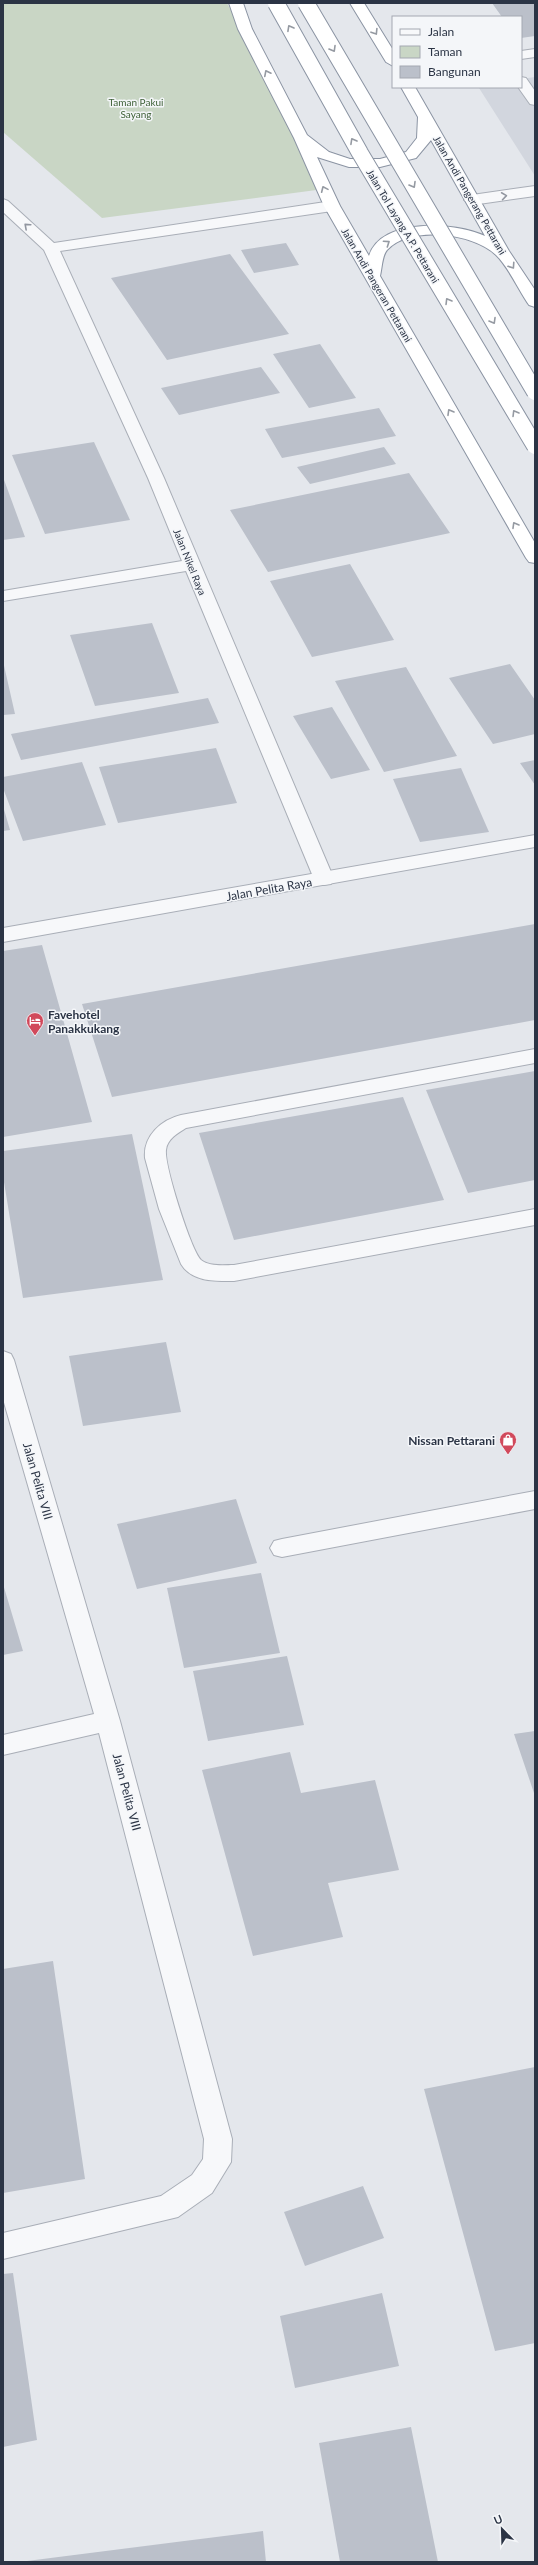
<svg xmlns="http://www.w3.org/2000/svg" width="538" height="2565" font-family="Lato,sans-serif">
  <rect width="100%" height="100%" fill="#e4e7ec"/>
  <path fill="#d2d6de" d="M535,77v99l-56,-88 42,-1v-8z"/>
  <path fill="#c9d6c5" d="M3,3h224l97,186 -222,29 -99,-86z"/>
  <path fill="#bbc0ca" d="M492,3h43v33l-14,2v-21h-19z
    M286,243l13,22 -45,8 -13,-23z
    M230,254l59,80 -122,26 -56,-82z
    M320,344l36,54 -47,10 -36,-54z
    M261,367l19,26 -101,22 -18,-27z
    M379,408l17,28 -114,22 -17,-29z
    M94,442l36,78 -85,14 -33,-79z
    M384,447l12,17 -86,20 -13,-17z
    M409,473l41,60 -182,39 -38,-62z
    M3,477l22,60 -22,3z
    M350,564l44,76 -82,17 -42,-76z
    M152,623l27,70 -84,13 -25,-71z
    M3,661l12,53 -12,1z
    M510,664l25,36v34l-42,10 -44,-66z
    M406,667l51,89 -73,16 -49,-91z
    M208,698l11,25 -198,37 -10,-26z
    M332,707l38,63 -39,9 -38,-63z
    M216,748l21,55 -119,20 -19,-56z
    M535,760v25l-15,-22z
    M82,762l24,63 -83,16 -20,-53v-11z
    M461,768l28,64 -69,10 -27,-63z
    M3,806l7,24 -7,1z
    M535,924v96l-423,77 -30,-93z
    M42,945l50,177 -89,15v-186z
    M535,1071v109l-67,13 -42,-103z
    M403,1097l41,103 -210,40 -35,-107z
    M132,1134l31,146 -140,18 -20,-122v-25z
    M166,1342l15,70 -98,14 -14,-70z
    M236,1499l21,64 -120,26 -20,-65z
    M261,1573l19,80 -96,15 -17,-80z
    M3,1584l20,67 -20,4z
    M287,1656l17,69 -96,16 -15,-70z
    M535,1731v65l-21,-62z
    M290,1752l11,41 74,-13 24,90 -71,13 15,54 -90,19 -51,-186z
    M53,1961l32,218 -82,14v-224z
    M535,2067v276l-40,8 -71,-262z
    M363,2186l21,52 -79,28 -21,-54z
    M13,2273l24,167 -34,7v-173z
    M382,2293l17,73 -104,22 -15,-72z
    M411,2427l27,135h-98l-21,-119z
    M263,2531l3,31h-239v-1z"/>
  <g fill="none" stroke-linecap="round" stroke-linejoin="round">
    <g stroke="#a9aeb7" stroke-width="2">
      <path id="service" d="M521,77l5,1 9,13v14l-5,-1 -12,-17h3z
        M535,186v10l-63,9 -8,-5 8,-5z
        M535,1049v14l-349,65c-8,5 -19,11 -20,22 -2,15 25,100 35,110 9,7 23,5 33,5l301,-56v16l-301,56c-20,0 -42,1 -53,-17l-22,-55 -14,-51c-2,-22 16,-38 36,-43z
        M535,1491v18l-253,48 -8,-2 -4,-7 4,-7 8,-2z"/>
    </g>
    <g stroke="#a9aeb7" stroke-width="2">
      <path id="minor" d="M535,49v8l-14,2v-8z
        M3,199l5,2 46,42 278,-42 8,5 -8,5 -272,40 104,227 170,401 -3,5 -7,1 -7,-1 -3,-5 -128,-308 -183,30v-10l179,-30 -34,-83 -104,-228 -41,-38z
        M3,1351l8,3 3,6 106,361 112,418 -1,23 -19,31 -34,24 -175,42v-26l158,-37 31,-21 11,-16 1,-20 -105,-406 -96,22v-20l91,-21 -91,-315z"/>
    </g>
    <g stroke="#a9aeb7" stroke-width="2">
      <path id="tertiary" d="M535,835v12l-532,95v-14z"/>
    </g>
    <g stroke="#8b94a3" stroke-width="2">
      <path id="trunk" d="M229,3h14l9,26 55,106 22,17 21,7h30l26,-7 11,-14 1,-21 -17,-30h14l94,164 26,39v17l-6,-2c-10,-14 -21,-39 -33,-50 -23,-22 -86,-30 -109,-5 -5,6 -5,18 -7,26l155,267v20l-6,-1 -3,-4 -202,-352 -30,-68 -56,-109zM431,140l54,96c-29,-14 -104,-19 -116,20l-29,-50 -23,-49 32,10h31l36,-9z
        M350,3h14l29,47v16l-7,-4z"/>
    </g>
    <use href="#service" fill="#f7f8fa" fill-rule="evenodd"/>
    <use href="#minor" fill="#f7f8fa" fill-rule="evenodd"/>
    <use href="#tertiary" fill="#f7f8fa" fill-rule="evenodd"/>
    <use href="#trunk" fill="#fff" fill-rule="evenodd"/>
    <g stroke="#8b94a3" stroke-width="18" stroke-linecap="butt">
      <path id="motorway-bridge" d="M276,3l84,150 175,293
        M306,3l229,389"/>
    </g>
    <use href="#motorway-bridge" stroke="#fff" stroke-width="16"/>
  </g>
  <defs><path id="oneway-chevron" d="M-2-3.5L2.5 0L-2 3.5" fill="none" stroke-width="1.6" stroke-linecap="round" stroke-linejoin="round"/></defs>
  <g stroke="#959aa2">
    <use href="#oneway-chevron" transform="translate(290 28) rotate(-119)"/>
    <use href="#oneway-chevron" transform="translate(375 32) rotate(58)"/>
    <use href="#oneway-chevron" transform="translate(333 49) rotate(60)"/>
    <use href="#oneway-chevron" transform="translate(267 73) rotate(-117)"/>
    <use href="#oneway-chevron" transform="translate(353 141) rotate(-119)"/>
    <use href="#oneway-chevron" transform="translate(413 185) rotate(60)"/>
    <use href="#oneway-chevron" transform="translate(324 189) rotate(-114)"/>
    <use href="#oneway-chevron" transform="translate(387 243) rotate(-34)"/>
    <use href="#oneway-chevron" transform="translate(512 266) rotate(56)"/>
    <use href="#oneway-chevron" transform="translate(448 301) rotate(-121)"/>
    <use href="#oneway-chevron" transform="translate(493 321) rotate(60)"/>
    <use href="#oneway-chevron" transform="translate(450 412) rotate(-120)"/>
    <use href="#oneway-chevron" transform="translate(515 413) rotate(-121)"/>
    <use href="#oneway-chevron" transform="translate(515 525) rotate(-120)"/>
  </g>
  <g stroke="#9196a0">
    <use href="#oneway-chevron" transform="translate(504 196) rotate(-8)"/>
    <use href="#oneway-chevron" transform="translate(27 226) rotate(-138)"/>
  </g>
  <defs>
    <g id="hotel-pin" transform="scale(0.9)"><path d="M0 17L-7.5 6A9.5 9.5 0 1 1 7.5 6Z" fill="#d1495b" stroke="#f4f6f9"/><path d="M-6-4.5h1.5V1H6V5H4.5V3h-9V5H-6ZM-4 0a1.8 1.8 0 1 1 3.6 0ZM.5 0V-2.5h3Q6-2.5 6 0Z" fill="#fff"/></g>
    <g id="shop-pin" transform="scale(0.9)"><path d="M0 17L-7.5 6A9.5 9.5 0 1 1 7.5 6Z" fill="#d1495b" stroke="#f4f6f9"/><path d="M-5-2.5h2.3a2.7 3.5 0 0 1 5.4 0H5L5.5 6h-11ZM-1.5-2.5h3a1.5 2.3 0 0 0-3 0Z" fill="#fff"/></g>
  </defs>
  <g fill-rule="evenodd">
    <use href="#hotel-pin" x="35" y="1021"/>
    <use href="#shop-pin" x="508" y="1440"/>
  </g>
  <g text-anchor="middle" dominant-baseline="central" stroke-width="3" stroke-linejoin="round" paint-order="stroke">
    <g font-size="10" fill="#3f6138" stroke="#f4f6f9">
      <text x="136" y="102">Taman Pakui<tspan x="136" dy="12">Sayang</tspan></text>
    </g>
    <g font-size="10" fill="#2b3445" stroke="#f4f6f9">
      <text transform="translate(470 195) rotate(60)">Jalan Andi Pangerang Pettarani</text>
      <text transform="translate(403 226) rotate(59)">Jalan Tol Layang A.P. Pettarani</text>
      <text transform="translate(377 285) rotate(60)">Jalan Andi Pangeran Pettarani</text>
      <text transform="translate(190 562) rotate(68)">Jalan Nikel Raya</text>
    </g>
    <g font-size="12" fill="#2b3445" stroke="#f4f6f9">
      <text transform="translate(269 889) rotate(-10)">Jalan Pelita Raya</text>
      <text transform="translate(38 1481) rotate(74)">Jalan Pelita VIII</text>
      <text transform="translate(127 1792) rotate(75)">Jalan Pelita VIII</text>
    </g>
    <g font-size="12" font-weight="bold" fill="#2b3445" stroke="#f4f6f9" text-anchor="start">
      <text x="48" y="1014">Favehotel<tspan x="48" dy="14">Panakkukang</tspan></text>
      <text x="495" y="1440" text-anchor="end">Nissan Pettarani</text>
    </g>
  </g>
  <rect width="538" height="2565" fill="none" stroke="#2b3445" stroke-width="8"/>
  <rect x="392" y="16" width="130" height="72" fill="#f4f6f9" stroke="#a4a8b1"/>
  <rect x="400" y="29" width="20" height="6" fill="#f7f8fa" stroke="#a4a8b1"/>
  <text x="428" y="36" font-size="12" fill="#2b3445">Jalan</text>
  <rect x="400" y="46" width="20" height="12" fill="#c9d6c5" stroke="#a4a8b1"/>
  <text x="428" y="56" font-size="12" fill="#2b3445">Taman</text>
  <rect x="400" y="66" width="20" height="12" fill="#bbc0ca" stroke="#a4a8b1"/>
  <text x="428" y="76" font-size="12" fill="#2b3445">Bangunan</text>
  <g transform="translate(502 2529) rotate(337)" stroke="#f4f6f9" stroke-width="3" paint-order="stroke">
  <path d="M0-3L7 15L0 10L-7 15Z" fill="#2b3445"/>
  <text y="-6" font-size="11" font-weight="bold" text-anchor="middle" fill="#2b3445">U</text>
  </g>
</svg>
